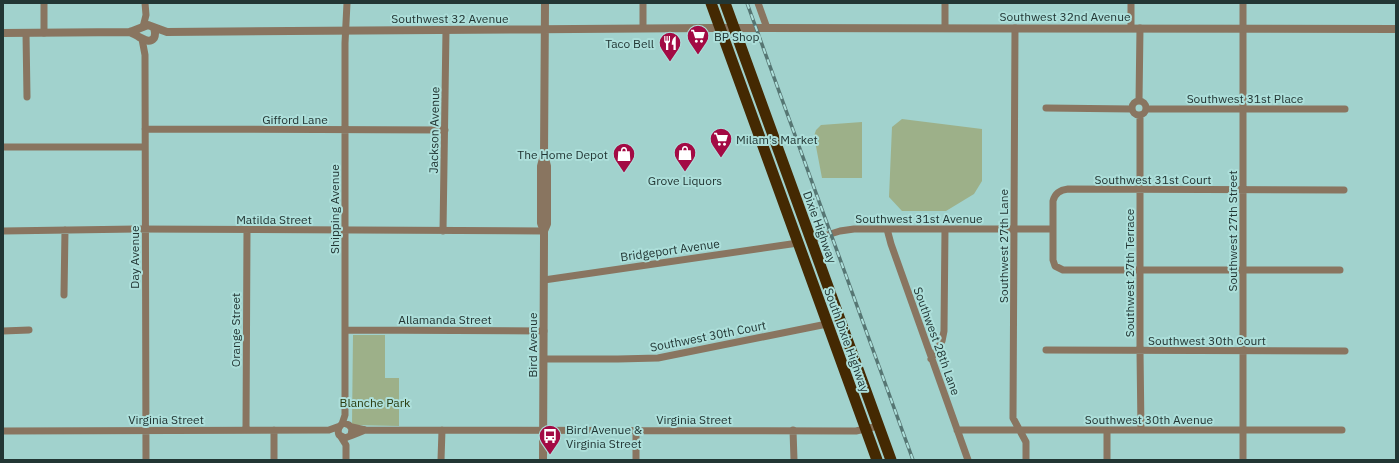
<svg xmlns="http://www.w3.org/2000/svg" width="1399" height="463" font-family="'IBM Plex Sans',sans-serif">
  <rect width="100%" height="100%" fill="#a1d2cd"/>
  <path fill="#9db089" d="M902,119l80,10v52l-8,13 -28,17h-44l-13,-14 3,-70z
    M862,122v56h-40l-8,-42 2,-6 5,-5z
    M353,335h32v43h14v48l-47,-1z"/>
  <g fill="none" stroke-linecap="round" stroke-linejoin="round">
    <path stroke="#897560" stroke-width="7" d="M44,3v30
      M643,3v25
      M758,3l9,25
      M143,27l3,-12 -1,-12
      M945,28v-25
      M1015,28l-2,390 13,24v18
      M1131,28v-25
      M26,33l1,64
      M142,39l3,16 1,405
      M1139,101l1,-73
      M1132 108a7 7 0 1 1 14 0a7 7 0 1 1-14 0Z
      M1046,108l86,1
      M1146,109h199
      M1140,115v236l1,79
      M145,129l300,1
      M3,147h142
      M887,229l4,15 77,216
      M3,231l133,-2 408,2
      M443,231l3,-201
      M811,240l29,-9 14,-2h199
      M1340,270h-277l-8,-4 -2,-6v-59c2,-8 7,-11 15,-12l276,1
      M544,280l254,-37
      M64,295l1,-65
      M345,330l199,1
      M3,331l26,-1
      M1046,350l299,1
      M544,359h74l40,-1 169,-34
      M931,359l11,-18 2,-10 1,-102
      M342,424l3,-9v-372l2,-40
      M352,427l13,3 491,1 22,-5
      M246,430l1,-200
      M274,430v30
      M793,430l1,30
      M957,430h385
      M3,431l326,-1 11,-4
      M351,435l1,-6 -3,-4 -5,-2c-5,2 -7,7 -5,12l6,3c2,-1 19,-7 20,-8
      M341,437l5,8v15
      M441,460l1,-30
      M636,460v-30
      M1107,460v-29
      M1243,460v-457"/>
    <path stroke="#897560" stroke-width="8" d="M130,32c3,2 7,3 9,5 5,2 10,7 15,1 2,-4 1,-7 0,-10
      M3,33l127,-1 18,-7 19,7 543,-4 686,1
      M544,231l3,-7v-58l-3,-11
      M543,460l1,-220v-9l-3,-8v-57l3,-11 1,-152"/>
    <path stroke="#442902" stroke-width="11" d="M711,3l166,457
      M725,3l166,457"/>
    <g stroke="#567673" stroke-width="3.5">
      <path id="rail" d="M747,3l166,457"/>
    </g>
    <use href="#rail" stroke="#addfda" stroke-width="2" stroke-dasharray="6" stroke-linecap="butt"/>
  </g>
  <defs>
    <g id="supermarket-pin" transform="scale(1.15)"><path d="M0 17L-7.5 6A9.5 9.5 0 1 1 7.5 6Z" fill="#a30a44" stroke="#addfda"/><path d="M-6-5.5h2.5l.6 2H6L4.5 2H-2.5L-4.4-4H-6ZM-1.5 3.2a1.3 1.3 0 1 0 .1 0ZM3 3.2a1.3 1.3 0 1 0 .1 0Z" fill="#fff"/></g>
    <g id="restaurant-pin" transform="scale(1.15)"><path d="M0 17L-7.5 6A9.5 9.5 0 1 1 7.5 6Z" fill="#a30a44" stroke="#addfda"/><path d="M-5-6h1v4h1v-4h1v4h1v-4h1v5L-1.5 .5V6h-2V.5L-5-1ZM5-6V6H3V1.5H1.5Q1.5-4 5-6Z" fill="#fff"/></g>
    <g id="shop-pin" transform="scale(1.15)"><path d="M0 17L-7.5 6A9.5 9.5 0 1 1 7.5 6Z" fill="#a30a44" stroke="#addfda"/><path d="M-5-2.5h2.3a2.7 3.5 0 0 1 5.4 0H5L5.5 6h-11ZM-1.5-2.5h3a1.5 2.3 0 0 0-3 0Z" fill="#fff"/></g>
    <g id="bus-pin" transform="scale(1.15)"><path d="M0 17L-7.5 6A9.5 9.5 0 1 1 7.5 6Z" fill="#a30a44" stroke="#addfda"/><path d="M-5-6H5V4H4V6H2V4H-2V6H-4V4H-5ZM-3.5-4V0h7V-4ZM-3.5 1.2v1.5H-2V1.2ZM2 1.2v1.5H3.5V1.2Z" fill="#fff"/></g>
  </defs>
  <g fill-rule="evenodd">
    <use href="#supermarket-pin" x="698" y="36"/>
    <use href="#restaurant-pin" x="670" y="43"/>
    <use href="#supermarket-pin" x="721" y="139"/>
    <use href="#shop-pin" x="685" y="153"/>
    <use href="#shop-pin" x="624" y="154"/>
    <use href="#bus-pin" x="550" y="436"/>
  </g>
  <g text-anchor="middle" dominant-baseline="central" stroke-width="4" stroke-linejoin="round" paint-order="stroke">
    <g font-size="12" fill="#223634" stroke="#addfda">
      <text x="1065" y="16">Southwest 32nd Avenue</text>
      <text x="450" y="18">Southwest 32 Avenue</text>
      <text x="1245" y="98">Southwest 31st Place</text>
      <text x="295" y="119">Gifford Lane</text>
      <text transform="translate(434 130) rotate(-89)">Jackson Avenue</text>
      <text x="1153" y="179">Southwest 31st Court</text>
      <text transform="translate(334 209) rotate(-90)">Shipping Avenue</text>
      <text x="919" y="218">Southwest 31st Avenue</text>
      <text x="274" y="219">Matilda Street</text>
      <text transform="translate(820 227) rotate(70)">Dixie Highway</text>
      <text transform="translate(1232 231) rotate(-90)">Southwest 27th Street</text>
      <text transform="translate(1003 246) rotate(-90)">Southwest 27th Lane</text>
      <text transform="translate(670 250) rotate(-8)">Bridgeport Avenue</text>
      <text transform="translate(134 257) rotate(-90)">Day Avenue</text>
      <text transform="translate(1129 273) rotate(-90)">Southwest 27th Terrace</text>
      <text x="445" y="319">Allamanda Street</text>
      <text transform="translate(235 330) rotate(-90)">Orange Street</text>
      <text transform="translate(708 336) rotate(-11)">Southwest 30th Court</text>
      <text transform="translate(847 340) rotate(70)">South Dixie Highway</text>
      <text x="1207" y="340">Southwest 30th Court</text>
      <text transform="translate(937 341) rotate(70)">Southwest 28th Lane</text>
      <text transform="translate(532 345) rotate(-90)">Bird Avenue</text>
      <text x="166" y="419">Virginia Street</text>
      <text x="694" y="419">Virginia Street</text>
      <text x="1149" y="419">Southwest 30th Avenue</text>
    </g>
    <g font-size="12" fill="#223634" stroke="#addfda" text-anchor="start">
      <text x="714" y="36">BP Shop</text>
      <text x="654" y="43" text-anchor="end">Taco Bell</text>
      <text x="736" y="139">Milam's Market</text>
      <text x="608" y="154" text-anchor="end">The Home Depot</text>
      <text x="685" y="180" text-anchor="middle">Grove Liquors</text>
      <text x="566" y="429">Bird Avenue &amp;<tspan x="566" dy="14">Virginia Street</tspan></text>
    </g>
    <g font-size="12" fill="#2a3c10" stroke="#addfda">
      <text x="375" y="402">Blanche Park</text>
    </g>
  </g>
  <rect width="1399" height="463" fill="none" stroke="#223634" stroke-width="8"/>
</svg>
